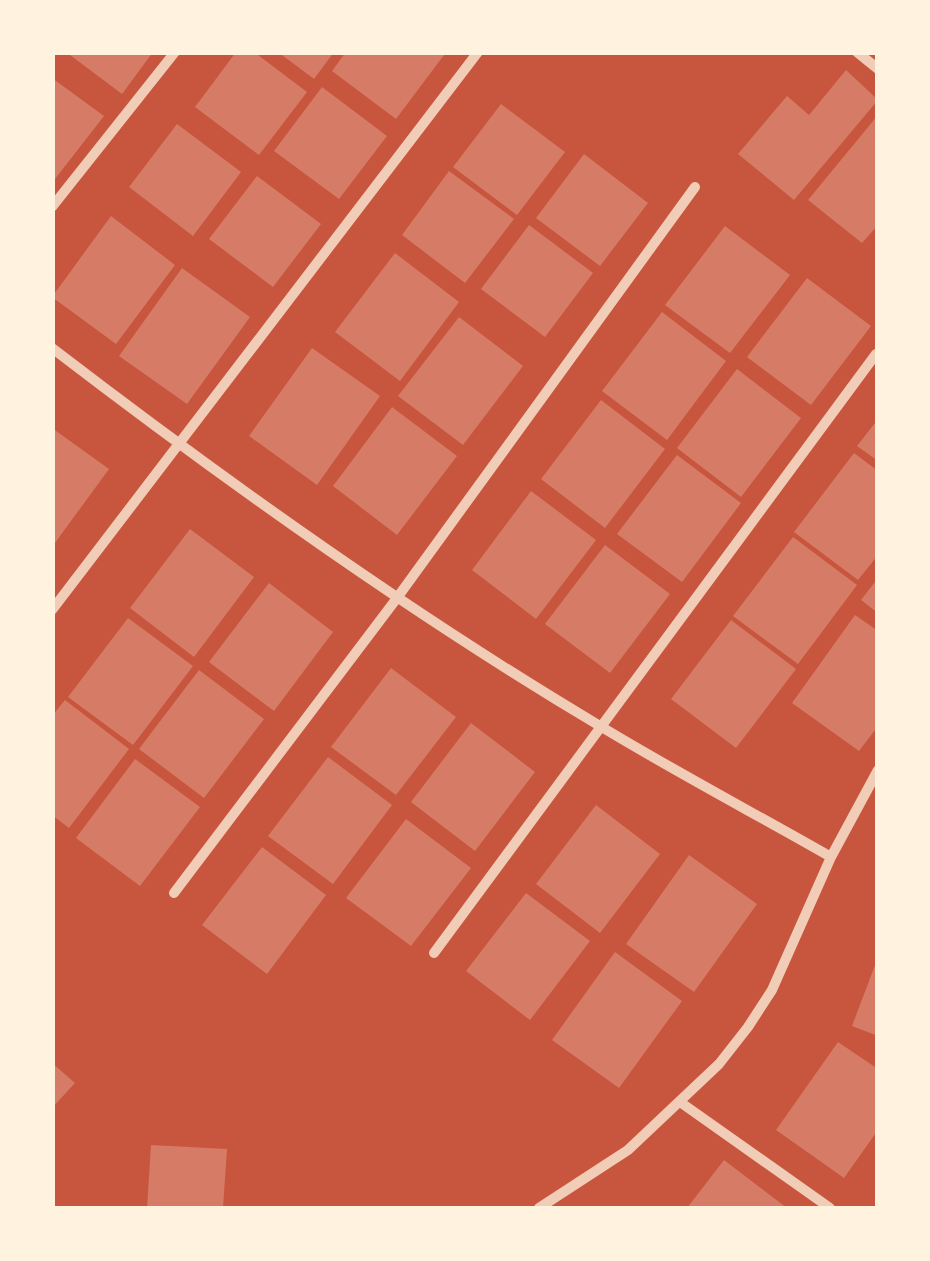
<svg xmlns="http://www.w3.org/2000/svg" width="930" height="1261" font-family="'DejaVu Sans',sans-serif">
  <rect width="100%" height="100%" fill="#c8553d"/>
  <path fill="#d67c66" d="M66,52h87l-31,42z
    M236,52h18l53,40 -48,63 -64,-48z
    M278,52h56l-20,27z
    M346,52h94l4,3 -48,64 -64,-48z
    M846,70l32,30 -84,100 -56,-46 49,-58 22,19z
    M52,78l52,38 -49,63 -3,-2z
    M322,87l65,49 -48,63 -65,-48z
    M501,104l64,48 -48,63 -64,-48z
    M878,115v110l-16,18 -54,-43z
    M177,124l64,48 -48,64 -64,-49z
    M584,154l64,49 -48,63 -64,-48z
    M449,171l65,48 -49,64 -63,-48z
    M257,176l64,48 -48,63 -64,-48z
    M111,216l64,49 -59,79 -64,-47z
    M529,225l64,48 -48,64 -64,-48z
    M725,226l65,49 -60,78 -65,-48z
    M395,253l64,49 -59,79 -65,-49z
    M182,268l68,49 -63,87 -68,-48z
    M807,278l64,48 -60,79 -64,-48z
    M662,312l64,49 -59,79 -65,-49z
    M459,317l64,49 -60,79 -65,-49z
    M312,348l68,48 -63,89 -68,-49z
    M737,369l64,49 -60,79 -64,-49z
    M601,400l64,49 -60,79 -64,-49z
    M392,407l65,49 -60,79 -64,-49z
    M878,419v42l-21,-15z
    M52,428l57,41 -57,78z
    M854,453l24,18v84l-20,25 -64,-48z
    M677,455l64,48 -59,79 -65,-48z
    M531,491l65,49 -60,79 -64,-49z
    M190,529l64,48 -60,80 -64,-49z
    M793,537l64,48 -59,79 -65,-48z
    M605,545l65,49 -60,79 -65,-49z
    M878,578v35l-17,-13z
    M269,583l64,49 -59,79 -65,-49z
    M855,615l23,16v95l-19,25 -67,-48z
    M128,618l65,48 -60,79 -65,-48z
    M731,620l65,49 -60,79 -65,-49z
    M391,668l65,49 -60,78 -65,-48z
    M199,670l65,49 -60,79 -65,-49z
    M65,700l64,49 -60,79 -17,-13v-99z
    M471,723l64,49 -60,79 -64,-49z
    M328,757l64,48 -59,79 -65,-48z
    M135,759l65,48 -60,79 -64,-48z
    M596,805l64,49 -60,79 -64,-49z
    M406,819l65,49 -60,78 -65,-48z
    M262,847l64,48 -59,79 -65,-49z
    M689,855l68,49 -63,88 -68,-48z
    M526,893l64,48 -60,79 -64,-49z
    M615,952l67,49 -63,87 -67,-48z
    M877,960h1v76l-26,-10z
    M838,1042l40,27v61l-34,48 -68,-48z
    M52,1063l23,20 -23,25z
    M151,1145l76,4 -4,59h-76z
    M724,1160l63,48h-100z"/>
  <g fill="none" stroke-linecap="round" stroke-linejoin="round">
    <path stroke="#f1ccb7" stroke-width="10" d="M857,52l21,17
      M52,207l123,-155
      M52,348c176,135 358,265 548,378 76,46 154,87 231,131
      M52,610l426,-558
      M174,893l223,-295 298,-411
      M434,953l442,-599
      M680,1102l150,106
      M539,1208l89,-58 91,-86 29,-37 24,-37 59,-133 47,-87"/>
  </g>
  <rect width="930" height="1261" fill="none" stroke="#fff3e0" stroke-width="110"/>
</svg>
